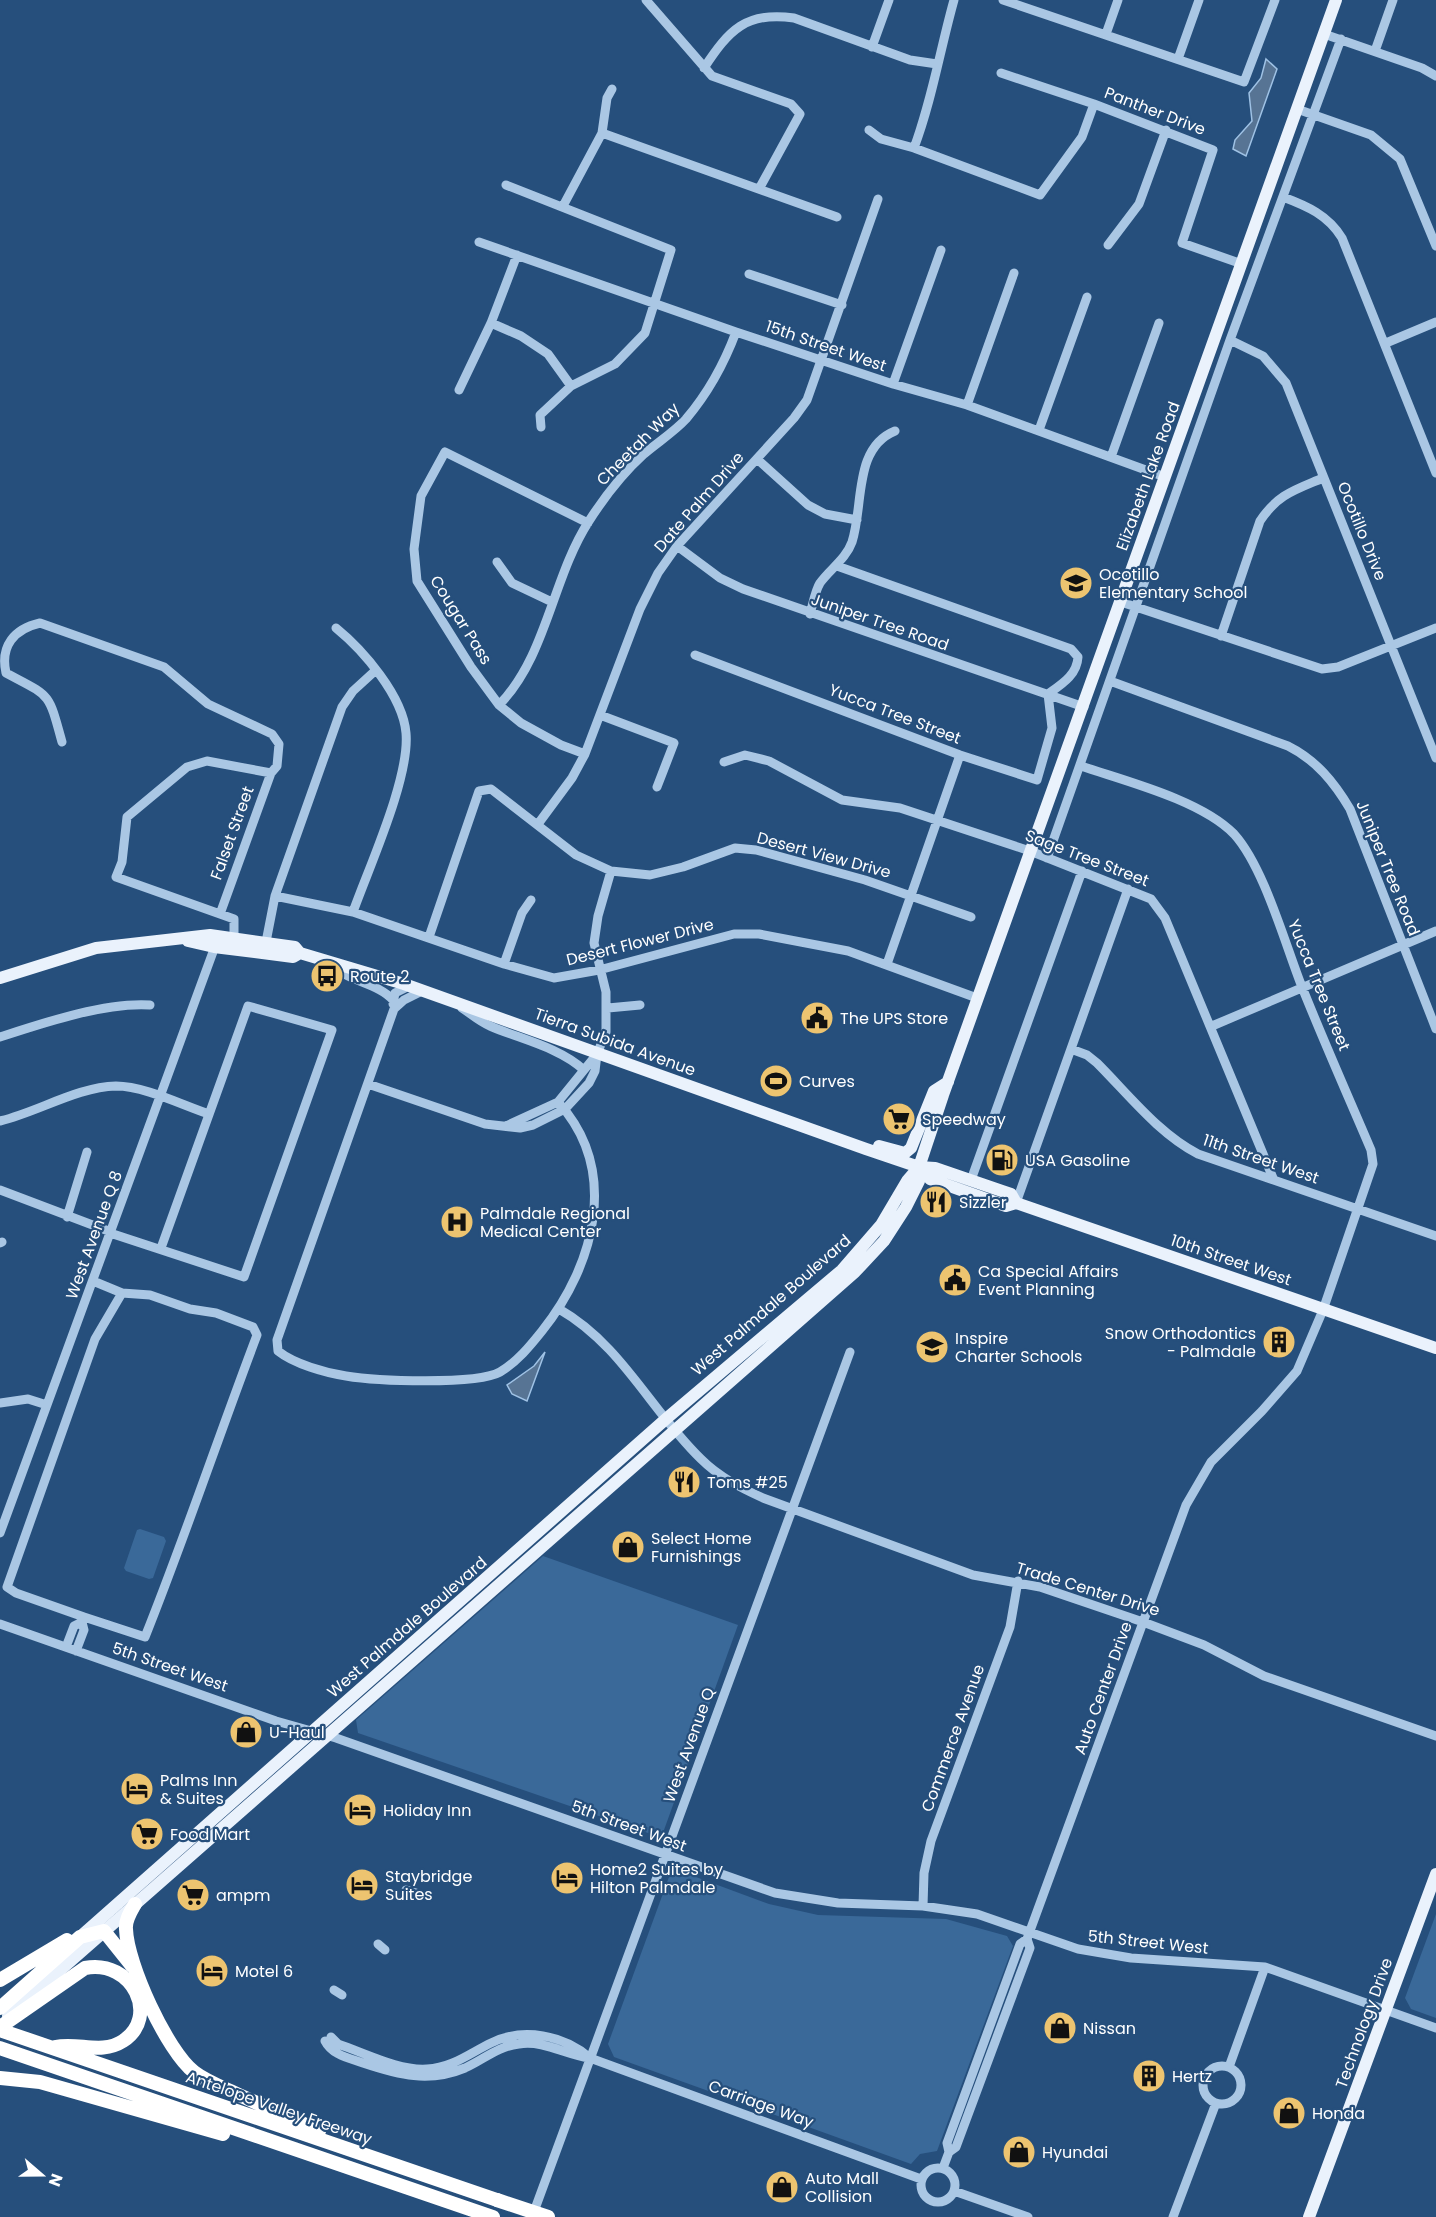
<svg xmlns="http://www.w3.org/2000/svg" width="1436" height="2217" font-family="Poppins,sans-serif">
  <rect width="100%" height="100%" fill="#264f7c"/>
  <path fill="#3a6999" d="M140,1529l24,8 2,4 -13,37 -4,1 -23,-8 -2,-3 13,-38z
    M543,1556l195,69 -74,205 -10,5 -296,-102 -2,-13z
    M677,1870l92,34 49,11 128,4 61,17 6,10 -76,205 -17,3 -9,10 -297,-107 -6,-13 61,-167z
    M1436,1914v104l-25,-9 -6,-11z"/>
  <path fill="#577494" stroke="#9fc2e5" stroke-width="1.5" d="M1266,59l11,10 -31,87 -13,-7 2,-9 17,-19 -3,-28 12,-15z
    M545,1352l-18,49 -15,-7 -5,-9 27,-19z"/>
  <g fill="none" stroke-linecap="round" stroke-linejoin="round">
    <path stroke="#aac7e4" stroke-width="9" d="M646,0l66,76 79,28 9,10 -41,75
      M1003,0l241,82 31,-82
      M1106,34l12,-34
      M1324,34l98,34 14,8
      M872,47l17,-47
      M1375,51l18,-51
      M1178,59l21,-59
      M704,68c25,-38 42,-57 90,-50l116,42 27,4
      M1001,73l93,31 119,46 -31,93 60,21
      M1297,109l74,26 29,24 36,87
      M869,130l12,9 33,9 126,47 42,-58 12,-33
      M602,133l235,84
      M914,148c18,-48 26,-98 40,-148
      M506,185l165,65 -26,83 -30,31 -44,22 -31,29 1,12
      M1283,197c24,9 45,18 59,41l94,235
      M563,206l39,-73 5,-35 5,-9
      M479,242l257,90 157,52 74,21 198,72
      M1108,245l31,-41 27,-74
      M749,274l93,31
      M491,323l30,13 27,18 23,32
      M1230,340l33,16 23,27 150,375
      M1386,343l50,-21
      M893,384l48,-134
      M459,390l32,-67 26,-68
      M967,405l47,-132
      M1039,430l48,-133
      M1111,457l48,-134
      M757,459l51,46 17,9 32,6
      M677,546l43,32 23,11 341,118
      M497,562l15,21 40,19
      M1121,602l201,67 16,-2 98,-39
      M810,614c3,-10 5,-23 10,-31 10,-14 26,-24 32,-41 12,-37 1,-94 43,-111
      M336,628c27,22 67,68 70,105 4,45 -37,134 -53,179
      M1221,636l39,-115c18,-27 35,-31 63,-43
      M695,655l265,100 77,25 15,-52 -4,-34c14,-10 29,-19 30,-37l-7,-8 -234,-83
      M1110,681l178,65c28,14 46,36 62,63l86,220
      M499,705c48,-49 53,-127 90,-184 16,-25 33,-47 55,-67 14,-12 30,-22 42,-35 23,-27 38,-55 50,-87
      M600,715l74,28 -17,44
      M62,742c-14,-51 -11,-45 -56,-69 -6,-27 8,-44 34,-50l124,44 44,37 64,30 7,10 -2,22 -6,7
      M585,754l-24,-9 -40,-22 -22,-18 -28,-38 -54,-86 -3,-32 7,-53 24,-44 143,71
      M724,762l21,-7 24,6 73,39 58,8 130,43 121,48 14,19 108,260
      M538,824l34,-46 13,-24 55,-145 18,-36 19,-27 117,-128 13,-18 71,-201
      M1047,858l183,-518 111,-301
      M275,896l78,16 151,52 50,14 45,-8 135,-36h25l89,17 129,47
      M220,914l51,-141 -64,-12 -20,6 -60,50 -5,45 -6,15 104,37 14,5v18
      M429,937l50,-146 12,-2 85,66 35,16 39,4 33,-8 52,-19 21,2 109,30 106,37
      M266,942l9,-46 67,-189 11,-16 23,-21
      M328,962c19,20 49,20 65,38
      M504,964l18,-51 9,-13
      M887,964l73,-209
      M422,991l-18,9 -10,9 -117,331 1,11c16,13 48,22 68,25 29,5 131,9 154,-4 17,-10 30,-26 42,-41 53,-66 78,-161 16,-229
      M393,1004l2,-11 14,-7
      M462,1008c9,6 18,14 28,18 30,13 69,21 94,44
      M608,1008l32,-3
      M1212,1026l224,-95
      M0,1037c43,-14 105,-35 150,-32
      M1071,1049l16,6 10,8c32,32 61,70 101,91l238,82
      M368,1084l117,40 35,4 13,-3 32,-16 24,-26 6,-12 2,-17 9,-22v-40l-12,-49 4,-27 13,-45
      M0,1121c38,-9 77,-34 116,-35 28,0 66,19 93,28
      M506,1126l52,-24 39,-48
      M971,1180l111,-309
      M0,1190l111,42
      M1016,1203l112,-314
      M67,1217l20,-65
      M110,1233l134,44 88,-247 -84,-24 -87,242
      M0,1243l2,-1
      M93,1281l29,12
      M559,1309c63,36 92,102 142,150 18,18 40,29 62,39l210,77 67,12 103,35 61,23 60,31 172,60
      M0,1403l28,-4 19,6
      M0,1533l217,-592
      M82,1622l2,-5 61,20c40,-100 74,-202 112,-302l-4,-8 -37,-14 -26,-4 -40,-14 -28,-2 -27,46 -88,248 9,6 68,24
      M0,1624l276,97 60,17 439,155 63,10 85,3 54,8 101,35 53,9 134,9 171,61
      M66,1647l8,-21 8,-4 2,8 -8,21
      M406,1890l10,3
      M923,1906l1,-33 7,-32 79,-214 8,-46
      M378,1944l7,6
      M334,1990l8,5
      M331,2037l7,7c27,9 61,27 89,25 25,-1 43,-16 64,-26 32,-16 73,-8 99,15
      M325,2041c7,14 24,17 38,22 36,12 66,20 102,5 18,-8 33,-22 54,-24 25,-4 47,11 71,14l331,121
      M1203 2085a19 19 0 1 1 38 0a19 19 0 1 1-38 0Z
      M1229,2067l36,-100
      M949,2152l7,-5 74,-199 -3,-9
      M943,2168l6,-16 -2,-9 73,-199 7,-5 159,-434 25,-43 51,-51 35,-40 26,-61 50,-146 -2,-14c-23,-54 -47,-108 -69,-163 -17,-43 -38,-120 -68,-153 -33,-34 -109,-53 -153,-68
      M921 2185a17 17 0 1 1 34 0a17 17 0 1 1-34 0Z
      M954,2191l74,26
      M532,2217l318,-865
      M1173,2217l43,-114"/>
    <path stroke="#eaf2fc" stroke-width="12" d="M188,941l26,6 79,10 7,-4
      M0,978l96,-30 114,-13 85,12 5,6 104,31 462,165 53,18 16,1 67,23 9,3 5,9
      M879,1146l26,7 6,-5 23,-57 14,-9
      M919,1167l11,12 76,27 10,-3 420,145
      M81,1936l586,-518 175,-148 39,-45 26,-44 12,-14
      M8,2016l847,-744 29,-31 22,-34 13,-26v-14l24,-72 393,-1095
      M1309,2217l127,-343"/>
    <path stroke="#fff" stroke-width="14" d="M135,1904c-4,7 -10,16 -9,25 1,35 41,122 68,143 13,10 30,16 45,23 27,12 54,24 80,36
      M0,1980l67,-40
      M0,2008l80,-71 24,-6 28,35
      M0,2027l85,-59c48,-9 75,49 38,73 -22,14 -44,1 -68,6
      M0,2030l497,170
      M0,2048l493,169
      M0,2078l40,4 183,52"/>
    <path stroke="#fff" stroke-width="14" d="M497,2200l51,17"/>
  </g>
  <defs>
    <g id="school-disc" transform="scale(1.725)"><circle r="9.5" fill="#edc470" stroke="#264f7c"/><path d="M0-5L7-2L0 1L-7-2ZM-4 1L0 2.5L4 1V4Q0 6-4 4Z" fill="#111"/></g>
    <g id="bus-disc" transform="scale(1.725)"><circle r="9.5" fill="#edc470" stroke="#264f7c"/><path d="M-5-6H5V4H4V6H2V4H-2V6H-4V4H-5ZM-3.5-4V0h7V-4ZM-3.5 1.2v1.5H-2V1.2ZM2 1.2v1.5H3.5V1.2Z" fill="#111"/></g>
    <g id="civic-disc" transform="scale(1.725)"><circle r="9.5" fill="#edc470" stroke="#264f7c"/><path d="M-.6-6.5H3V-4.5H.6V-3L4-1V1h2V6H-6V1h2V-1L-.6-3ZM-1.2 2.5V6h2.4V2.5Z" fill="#111"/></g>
    <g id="stadium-disc" transform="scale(1.725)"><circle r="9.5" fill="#edc470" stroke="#264f7c"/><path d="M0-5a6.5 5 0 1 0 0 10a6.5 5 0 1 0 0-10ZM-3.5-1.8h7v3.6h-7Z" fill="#111"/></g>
    <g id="supermarket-disc" transform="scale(1.725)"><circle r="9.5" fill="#edc470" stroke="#264f7c"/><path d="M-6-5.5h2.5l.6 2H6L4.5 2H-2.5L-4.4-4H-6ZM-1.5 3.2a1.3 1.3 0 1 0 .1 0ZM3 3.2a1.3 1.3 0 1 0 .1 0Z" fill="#111"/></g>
    <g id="fuel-disc" transform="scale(1.725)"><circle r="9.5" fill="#edc470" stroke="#264f7c"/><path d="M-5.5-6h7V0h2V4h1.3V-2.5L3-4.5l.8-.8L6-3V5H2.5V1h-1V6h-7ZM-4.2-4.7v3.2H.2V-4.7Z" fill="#111"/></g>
    <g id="restaurant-disc" transform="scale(1.725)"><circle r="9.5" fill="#edc470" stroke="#264f7c"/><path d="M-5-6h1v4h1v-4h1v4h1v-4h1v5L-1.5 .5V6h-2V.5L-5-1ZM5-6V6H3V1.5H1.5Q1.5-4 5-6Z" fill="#111"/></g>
    <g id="hospital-disc" transform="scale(1.725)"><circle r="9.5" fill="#edc470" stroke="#264f7c"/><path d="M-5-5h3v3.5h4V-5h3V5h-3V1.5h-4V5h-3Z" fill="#111"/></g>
    <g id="building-disc" transform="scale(1.725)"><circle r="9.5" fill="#edc470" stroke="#264f7c"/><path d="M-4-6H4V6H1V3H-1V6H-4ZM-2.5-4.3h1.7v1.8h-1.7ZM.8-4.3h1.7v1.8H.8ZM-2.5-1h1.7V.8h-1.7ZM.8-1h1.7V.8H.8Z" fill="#111"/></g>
    <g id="shop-disc" transform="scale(1.725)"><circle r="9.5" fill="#edc470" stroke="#264f7c"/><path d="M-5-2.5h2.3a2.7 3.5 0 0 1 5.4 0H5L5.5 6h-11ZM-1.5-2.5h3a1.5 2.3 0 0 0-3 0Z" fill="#111"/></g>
    <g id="hotel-disc" transform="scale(1.725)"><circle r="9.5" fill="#edc470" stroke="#264f7c"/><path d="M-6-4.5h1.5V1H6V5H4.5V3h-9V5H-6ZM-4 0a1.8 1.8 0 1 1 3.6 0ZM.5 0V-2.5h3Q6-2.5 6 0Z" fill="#111"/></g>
  </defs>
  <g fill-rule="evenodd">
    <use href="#school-disc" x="1076" y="583"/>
    <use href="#bus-disc" x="327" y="976"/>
    <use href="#civic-disc" x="817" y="1018"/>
    <use href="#stadium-disc" x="776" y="1081"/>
    <use href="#supermarket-disc" x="899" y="1119"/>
    <use href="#fuel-disc" x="1002" y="1160"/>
    <use href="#restaurant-disc" x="936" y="1202"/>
    <use href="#hospital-disc" x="457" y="1222"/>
    <use href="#civic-disc" x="955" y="1280"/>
    <use href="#building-disc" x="1279" y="1342"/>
    <use href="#school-disc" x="932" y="1347"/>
    <use href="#restaurant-disc" x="684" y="1482"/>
    <use href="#shop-disc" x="628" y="1547"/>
    <use href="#shop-disc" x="246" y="1732"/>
    <use href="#hotel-disc" x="137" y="1789"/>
    <use href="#hotel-disc" x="360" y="1810"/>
    <use href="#supermarket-disc" x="147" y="1834"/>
    <use href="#hotel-disc" x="567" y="1878"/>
    <use href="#hotel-disc" x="362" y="1885"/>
    <use href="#supermarket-disc" x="193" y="1895"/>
    <use href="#hotel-disc" x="212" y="1971"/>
    <use href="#shop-disc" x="1060" y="2028"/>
    <use href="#building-disc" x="1149" y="2076"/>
    <use href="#shop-disc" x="1289" y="2113"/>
    <use href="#shop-disc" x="1019" y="2152"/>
    <use href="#shop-disc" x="782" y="2187"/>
  </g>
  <g text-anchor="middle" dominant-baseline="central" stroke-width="4.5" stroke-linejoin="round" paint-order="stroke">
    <g font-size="16" fill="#fff" stroke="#264f7c">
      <text transform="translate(1155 111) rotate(21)">Panther Drive</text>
      <text transform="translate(826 346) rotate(19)">15th Street West</text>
      <text transform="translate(638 444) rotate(-45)">Cheetah Way</text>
      <text transform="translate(1148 476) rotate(-70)">Elizabeth Lake Road</text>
      <text transform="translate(699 502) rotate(-49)">Date Palm Drive</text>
      <text transform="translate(1362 531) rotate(68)">Ocotillo Drive</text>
      <text transform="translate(461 620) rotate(58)">Cougar Pass</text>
      <text transform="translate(880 622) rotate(19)">Juniper Tree Road</text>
      <text transform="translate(895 714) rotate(21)">Yucca Tree Street</text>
      <text transform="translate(232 833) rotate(-70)">Falset Street</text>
      <text transform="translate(824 855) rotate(15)">Desert View Drive</text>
      <text transform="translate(1087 858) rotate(21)">Sage Tree Street</text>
      <text transform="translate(1388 868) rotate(68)">Juniper Tree Road</text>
      <text transform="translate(640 942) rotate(-14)">Desert Flower Drive</text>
      <text transform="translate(1319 985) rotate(68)">Yucca Tree Street</text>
      <text transform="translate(615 1042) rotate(20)">Tierra Subida Avenue</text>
      <text transform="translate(1261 1159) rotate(19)">11th Street West</text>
      <text transform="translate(94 1235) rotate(-70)">West Avenue Q 8</text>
      <text transform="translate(1231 1260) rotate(19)">10th Street West</text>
      <text transform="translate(771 1305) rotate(-41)">West Palmdale Boulevard</text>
      <text transform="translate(1088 1589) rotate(17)">Trade Center Drive</text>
      <text transform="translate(407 1627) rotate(-41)">West Palmdale Boulevard</text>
      <text transform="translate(170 1667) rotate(19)">5th Street West</text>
      <text transform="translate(1103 1688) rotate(-70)">Auto Center Drive</text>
      <text transform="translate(953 1738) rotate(-70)">Commerce Avenue</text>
      <text transform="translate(689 1745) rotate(-70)">West Avenue Q</text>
      <text transform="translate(629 1826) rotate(20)">5th Street West</text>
      <text transform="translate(1148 1942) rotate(6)">5th Street West</text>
      <text transform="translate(1364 2023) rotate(-70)">Technology Drive</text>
      <text transform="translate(761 2104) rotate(20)">Carriage Way</text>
      <text transform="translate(279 2108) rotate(19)">Antelope Valley Freeway</text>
    </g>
    <g font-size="16" fill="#fff" stroke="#264f7c" text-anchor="start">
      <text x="1099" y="574">Ocotillo<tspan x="1099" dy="18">Elementary School</tspan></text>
      <text x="350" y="976">Route 2</text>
      <text x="840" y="1018">The UPS Store</text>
      <text x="799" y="1081">Curves</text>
      <text x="922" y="1119">Speedway</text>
      <text x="1025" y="1160">USA Gasoline</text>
      <text x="959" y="1202">Sizzler</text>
      <text x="480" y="1213">Palmdale Regional<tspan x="480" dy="18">Medical Center</tspan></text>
      <text x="978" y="1271">Ca Special Affairs<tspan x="978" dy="18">Event Planning</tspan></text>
      <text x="1256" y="1333" text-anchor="end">Snow Orthodontics<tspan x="1256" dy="18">- Palmdale</tspan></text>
      <text x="955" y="1338">Inspire<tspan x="955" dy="18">Charter Schools</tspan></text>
      <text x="707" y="1482">Toms #25</text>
      <text x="651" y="1538">Select Home<tspan x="651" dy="18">Furnishings</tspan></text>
      <text x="269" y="1732">U-Haul</text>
      <text x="160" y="1780">Palms Inn<tspan x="160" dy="18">&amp; Suites</tspan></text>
      <text x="383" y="1810">Holiday Inn</text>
      <text x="170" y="1834">Food Mart</text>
      <text x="590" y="1869">Home2 Suites by<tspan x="590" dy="18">Hilton Palmdale</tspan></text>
      <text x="385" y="1876">Staybridge<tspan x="385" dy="18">Suites</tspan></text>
      <text x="216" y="1895">ampm</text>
      <text x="235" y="1971">Motel 6</text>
      <text x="1083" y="2028">Nissan</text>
      <text x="1172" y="2076">Hertz</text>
      <text x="1312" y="2113">Honda</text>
      <text x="1042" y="2152">Hyundai</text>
      <text x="805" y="2178">Auto Mall<tspan x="805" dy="18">Collision</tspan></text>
    </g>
  </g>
  <g transform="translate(42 2175) rotate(110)" stroke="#264f7c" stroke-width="4.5" paint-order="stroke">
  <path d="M0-4.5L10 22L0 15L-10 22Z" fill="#ffffff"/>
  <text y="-9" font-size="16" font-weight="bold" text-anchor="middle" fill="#ffffff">N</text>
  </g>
</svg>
